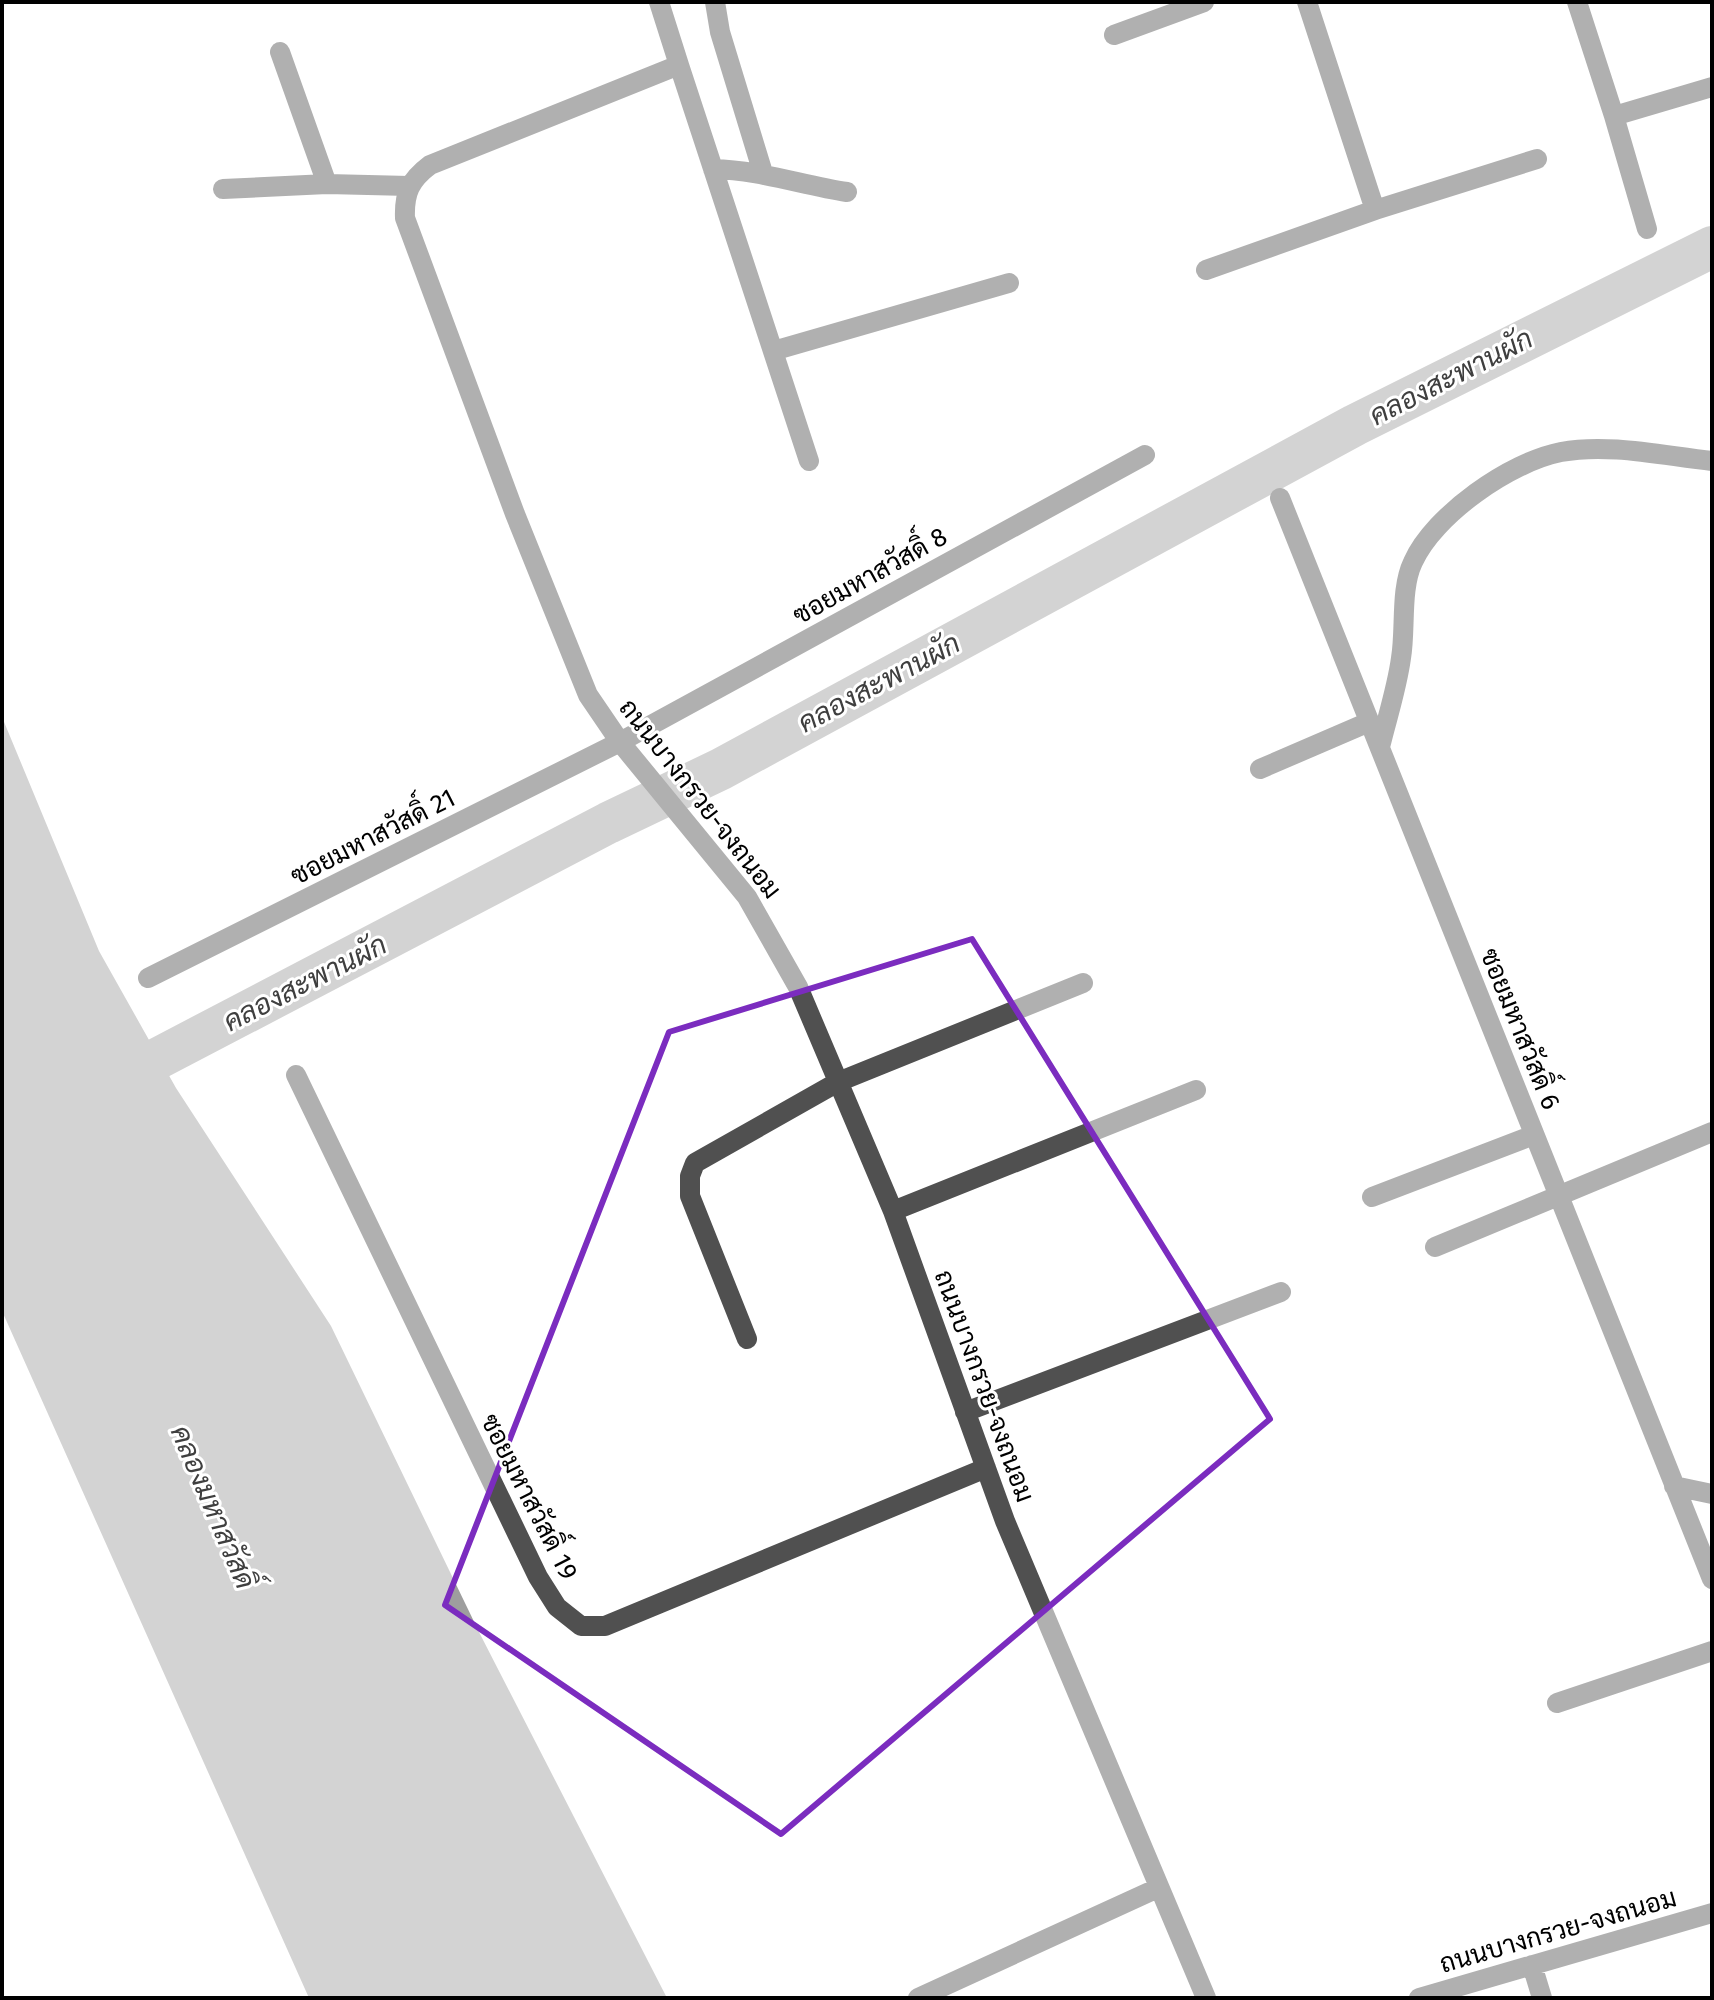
<svg xmlns="http://www.w3.org/2000/svg" width="1714" height="2000" font-family="'Fira Sans',Sarabun,sans-serif">
  <rect width="100%" height="100%" fill="#fff"/>
  <path fill="#9e9e9e" d="M2,717l97,234 77,137 155,238 149,308 187,364h-358l-307,-687z"/>
  <g fill="none" stroke-linecap="round" stroke-linejoin="round">
    <path stroke="#9e9e9e" stroke-width="42" d="M111,1083l497,-260 113,-54 634,-344 357,-178"/>
    <path stroke="#505050" stroke-width="20" d="M659,2l20,63 -249,100c-20,15 -26,28 -25,53l110,296 73,181 32,47 127,155 51,90 95,224 112,310 201,477
      M715,2l5,30 43,141
      M1577,2l37,114 98,-29
      M1114,35l90,-33
      M280,52l47,132
      M679,65l130,396
      M1614,116l33,113
      M713,169c46,1 89,16 134,23
      M223,189l104,-5 82,2
      M1375,210l162,-51
      M1206,270l169,-60 -68,-208
      M773,351l236,-68
      M1280,498l432,1081
      M1380,747c7,-29 17,-59 21,-89 5,-29 -1,-69 12,-96 21,-47 97,-100 148,-110 48,-9 103,4 151,9
      M1260,769l109,-47
      M148,978l472,-236 525,-287
      M296,1075l242,502 19,30 24,19h24l381,-158
      M1372,1197l162,-62
      M893,1211l303,-121
      M1435,1247l277,-115
      M747,1339l-57,-143v-20l5,-13 143,-81 245,-99
      M965,1412l316,-120
      M1674,1486l38,8
      M1557,1703l155,-52
      M1532,1965l10,33
      M918,1998l240,-110
      M1419,1998l293,-85"/>
  </g>
  <path d="M0 0H1714V2000H0ZM972,939l298,480 -489,415 -336,-229 224,-573z" fill="#fff" fill-opacity=".55" fill-rule="evenodd"/>
  <path fill="none" stroke="#7b2cbf" stroke-width="6" stroke-linejoin="round" d="M972,939l298,480 -489,415 -336,-229 224,-573z"/>
  <g text-anchor="middle" dominant-baseline="central" stroke-width="6" stroke-linejoin="round" paint-order="stroke">
    <g font-size="26" fill="#000" stroke="#fff">
      <text transform="translate(870 576) rotate(-29)">ซอยมหาสวัสดิ์ 8</text>
      <text transform="translate(700 799) rotate(52)">ถนนบางกรวย-จงถนอม</text>
      <text transform="translate(373 837) rotate(-27)">ซอยมหาสวัสดิ์ 21</text>
      <text transform="translate(1520 1029) rotate(68)">ซอยมหาสวัสดิ์ 6</text>
      <text transform="translate(984 1386) rotate(70)">ถนนบางกรวย-จงถนอม</text>
      <text transform="translate(529 1497) rotate(63)">ซอยมหาสวัสดิ์ 19</text>
      <text transform="translate(1558 1931) rotate(-16)">ถนนบางกรวย-จงถนอม</text>
    </g>
    <g font-size="28" font-style="italic" fill="#3f3f3f" stroke="#fff">
      <text transform="translate(1451 377) rotate(-27)">คลองสะพานผัก</text>
      <text transform="translate(879 683) rotate(-28)">คลองสะพานผัก</text>
      <text transform="translate(305 983) rotate(-27)">คลองสะพานผัก</text>
      <text transform="translate(213 1507) rotate(67)">คลองมหาสวัสดิ์</text>
    </g>
  </g>
  <rect width="1714" height="2000" fill="none" stroke="#000000" stroke-width="8"/>
</svg>
